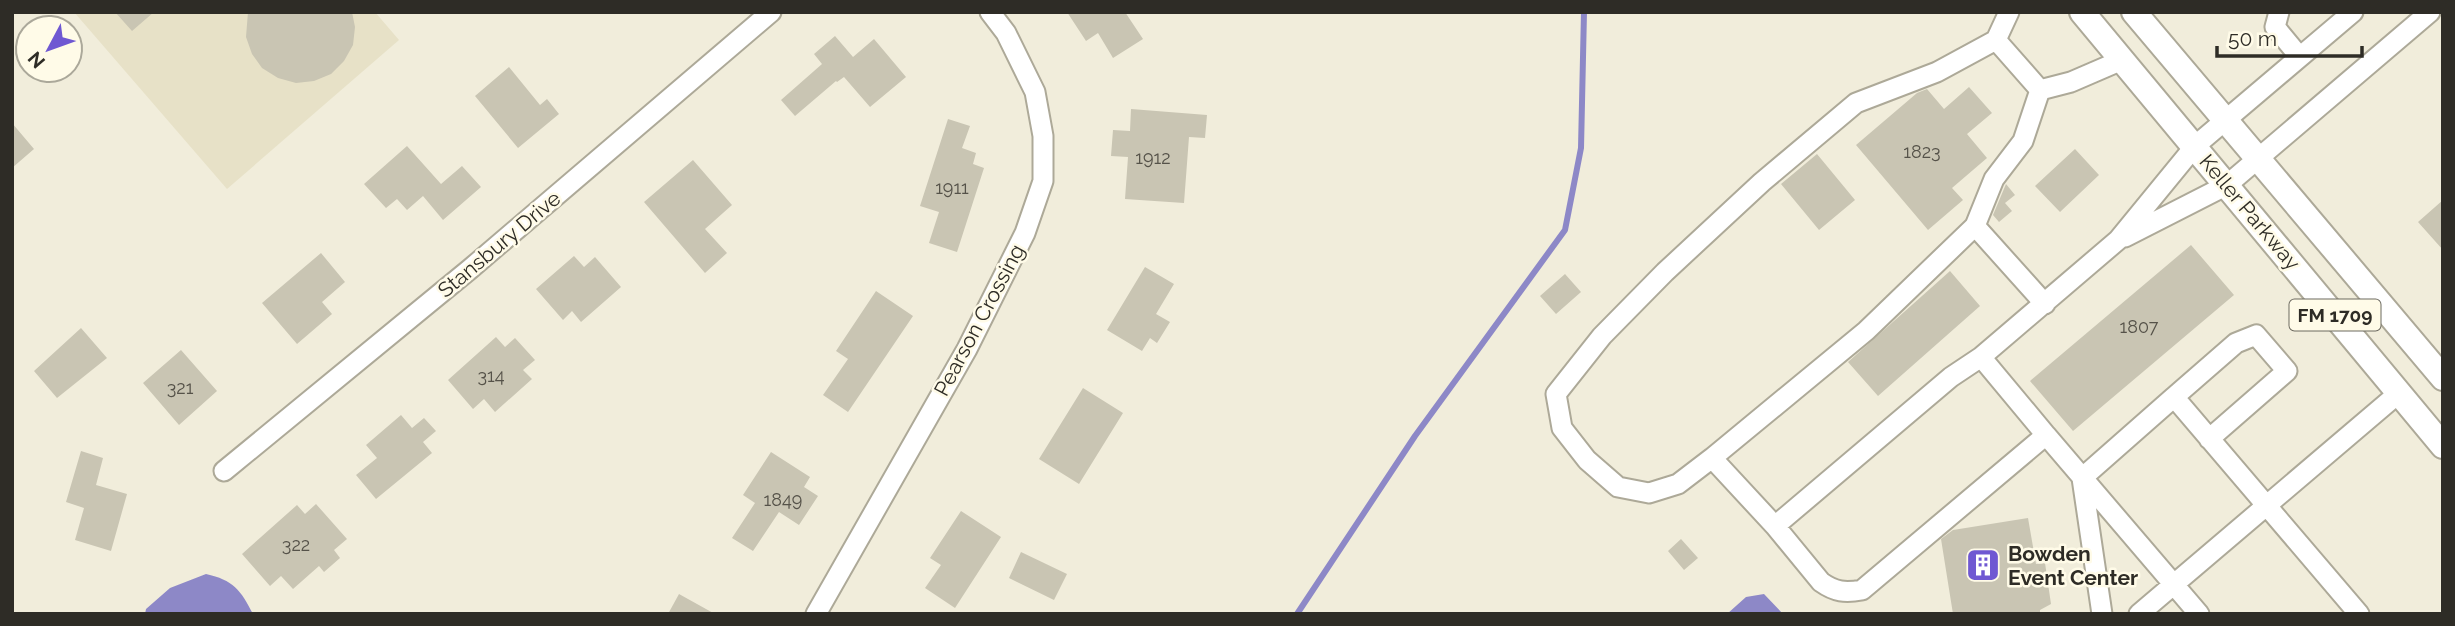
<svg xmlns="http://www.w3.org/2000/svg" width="2455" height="626" font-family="Raleway,sans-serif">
  <rect width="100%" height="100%" fill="#f1eddb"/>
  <path fill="#e7e1c7" d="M74,12h301l24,28 -172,149z"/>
  <path fill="#8d88c7" d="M206,574c27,6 35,16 47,40h-108l1,-5 24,-21z
    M1764,594l19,20h-56l19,-17z"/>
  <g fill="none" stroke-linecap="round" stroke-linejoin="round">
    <path stroke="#8d88c7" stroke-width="6" d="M1297,614l118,-178 150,-206 16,-82 3,-136"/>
  </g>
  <path fill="#c9c5b3" d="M115,12h39l-22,19z
    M248,12h104l3,15 -2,18 -9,16 -13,13 -17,7 -18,2 -18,-5 -16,-10 -10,-14 -6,-17z
    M1067,12h58l18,27 -30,19 -15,-25 -12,8z
    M835,36l18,21 21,-18 32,38 -36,30 -26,-30 -7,5 -1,-1 -41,35 -14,-16 41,-36 -8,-10z
    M509,67l31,38 7,-6 12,15 -41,34 -43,-52z
    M1969,87l23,26 -25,21 20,24 -35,30 11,12 -35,30 -72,-85 61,-52 10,-4 17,20z
    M1131,109l76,6 -2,23 -16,-1 -5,66 -59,-4 3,-42 -17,-1 2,-26 17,1z
    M948,119l22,7 -8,22 14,5 -3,11 11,4 -27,84 -28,-9 10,-31 -19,-6z
    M12,123l22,26 -22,19z
    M407,146l34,38 21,-18 19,21 -38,33 -20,-24 -16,14 -10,-11 -11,9 -22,-24z
    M2075,149l24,26 -39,37 -25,-26z
    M1817,154l38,46 -36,30 -38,-46z
    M693,160l39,45 -27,24 22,24 -22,20 -61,-71z
    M2006,184l9,11 -10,8 7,8 -13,11 -6,-7z
    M2443,200v50l-25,-28z
    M2191,245l43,50 -161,136 -43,-50z
    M321,253l24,29 -23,20 10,12 -35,30 -35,-41z
    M574,256l10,11 11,-10 26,30 -40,35 -9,-11 -9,9 -27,-31z
    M1145,267l29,17 -18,30 14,8 -13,21 -7,-5 -8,13 -35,-21z
    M1950,271l30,35 -102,90 -30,-34z
    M1565,274l16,18 -25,22 -16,-18z
    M876,291l37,25 -65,96 -25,-17 25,-36 -12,-8z
    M81,328l26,30 -50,40 -23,-27z
    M496,337l9,10 10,-9 20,22 -12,10 9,9 -37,33 -11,-13 -11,10 -25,-29z
    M181,350l36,41 -38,34 -36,-42z
    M1083,388l40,25 -44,71 -40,-25z
    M401,415l11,13 12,-10 12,13 -13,11 9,11 -56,46 -20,-24 21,-17 -11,-13z
    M81,451l22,7 -7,27 31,9 -16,57 -36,-11 9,-32 -18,-6z
    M771,452l39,25 -6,10 14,9 -19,29 -20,-13 -26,39 -21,-13 23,-35 -12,-8z
    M316,504l31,35 -13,11 6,8 -16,14 -5,-6 -26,23 -12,-13 -11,10 -28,-32 55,-49 8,9z
    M961,511l40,26 -46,71 -30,-20 16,-23 -11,-7z
    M2028,518l8,46 9,-1 6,41 -11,6v4h-87l-12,-75 12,-9z
    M1681,539l17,19 -14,12 -16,-19z
    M1021,552l46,22 -13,26 -45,-22z
    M679,594l36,20h-47z"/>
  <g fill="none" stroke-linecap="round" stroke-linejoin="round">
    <g stroke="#ada998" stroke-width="23">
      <path id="minor" d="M2009,12l-13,28 44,50 31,-8 51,-22
        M2279,12l-4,15 24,29
        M1975,226l19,-47 29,-38 17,-51
        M2125,237l102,-52 203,-173
        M1981,357l65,78 -184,155c-17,3 -27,2 -41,-8l-46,-56 176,-149 30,-20 137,-117 77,-94 158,-134
        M2174,397l62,-54 20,-8 31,36 -78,68
        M2046,435l153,179
        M1712,458l-34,26 -29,9 -31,-6 -31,-27 -25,-32 -6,-34 46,-58 63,-64 97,-90 94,-79 81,-31 59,-32
        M224,471l246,-202 301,-257
        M1775,526l-63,-68 154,-127 109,-105 70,78
        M816,614l151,-265 58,-116 18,-52v-45l-8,-44 -29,-59 -16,-21
        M2102,614l-20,-136 92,-81 185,217
        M2139,614l261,-222"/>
    </g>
    <g stroke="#ada998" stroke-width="28">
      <path id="major" d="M2082,12l361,434
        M2134,12l309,366"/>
    </g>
    <use href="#minor" stroke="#fff" stroke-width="19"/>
    <use href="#major" stroke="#fff" stroke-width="24"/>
  </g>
  <defs>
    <g id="building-square" transform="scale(1.75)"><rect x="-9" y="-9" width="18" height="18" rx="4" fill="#6f58d2" stroke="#fffbe8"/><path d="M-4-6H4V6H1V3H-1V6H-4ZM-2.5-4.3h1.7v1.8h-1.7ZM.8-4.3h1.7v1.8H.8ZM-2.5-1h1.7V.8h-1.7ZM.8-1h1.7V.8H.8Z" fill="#fff"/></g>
  </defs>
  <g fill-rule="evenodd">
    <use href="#building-square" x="1983" y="565"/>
  </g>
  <g text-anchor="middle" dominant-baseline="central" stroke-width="5" stroke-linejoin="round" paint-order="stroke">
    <g font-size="18" fill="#555249">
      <text x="1922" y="151">1823</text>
      <text x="1153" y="157">1912</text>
      <text x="952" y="187">1911</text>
      <text x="2139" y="326">1807</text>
      <text x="491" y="375">314</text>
      <text x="180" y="387">321</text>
      <text x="783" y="499">1849</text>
      <text x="296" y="544">322</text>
    </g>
    <rect fill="#fffbe8" stroke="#6d6a60" stroke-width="2" x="2289.5" y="299.5" width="91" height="31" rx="5"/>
    <g font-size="19" font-weight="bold" fill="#2e2c26">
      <text x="2335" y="315">FM 1709</text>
    </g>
    <g font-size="21" fill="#2e2c26" stroke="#fffbe8">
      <text transform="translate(2250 212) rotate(50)">Keller Parkway</text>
      <text transform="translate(499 244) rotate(-40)">Stansbury Drive</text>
      <text transform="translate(979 320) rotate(-62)">Pearson Crossing</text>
    </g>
    <g font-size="21" font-weight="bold" fill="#2e2c26" stroke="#fffbe8" text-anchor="start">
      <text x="2008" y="553">Bowden<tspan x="2008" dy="24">Event Center</tspan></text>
    </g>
  </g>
  <rect width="2455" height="626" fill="none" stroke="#2e2c26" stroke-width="28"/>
  <g transform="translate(49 49) rotate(229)"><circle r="33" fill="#fffbe8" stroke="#aba89a" stroke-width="2"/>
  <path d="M0-5L12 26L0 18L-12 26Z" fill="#6f58d2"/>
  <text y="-10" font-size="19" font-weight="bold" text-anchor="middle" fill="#2e2c26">N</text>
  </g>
  <path d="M2217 46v10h145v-10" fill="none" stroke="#2e2c26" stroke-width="3.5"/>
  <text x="2228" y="46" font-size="21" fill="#2e2c26" stroke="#fffbe8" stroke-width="5" paint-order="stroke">50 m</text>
</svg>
